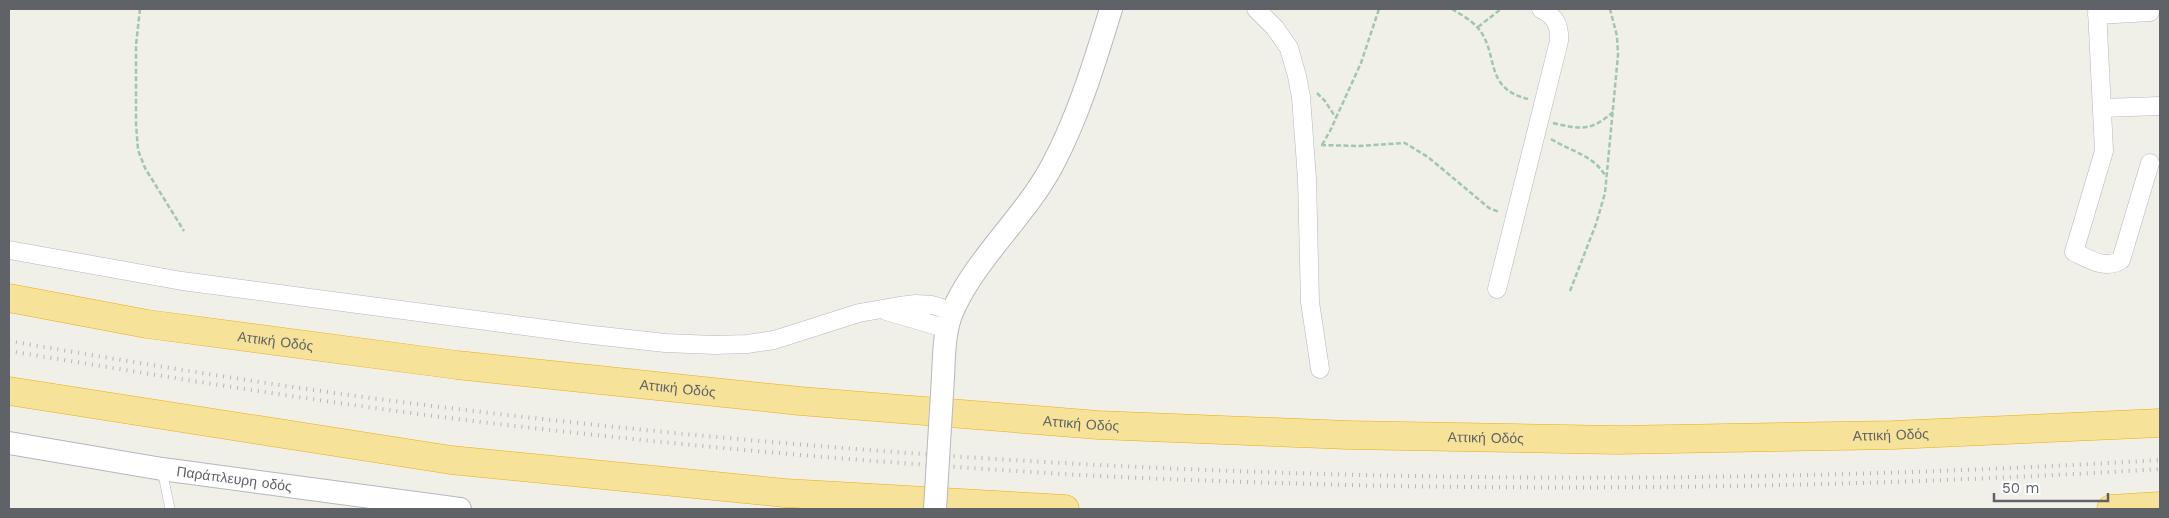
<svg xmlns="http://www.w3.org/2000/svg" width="2169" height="518" font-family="'Work Sans',sans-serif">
  <rect width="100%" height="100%" fill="#f0efe8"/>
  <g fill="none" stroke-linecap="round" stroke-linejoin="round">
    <g stroke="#b5b8bb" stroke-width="10">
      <path id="service" d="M162,470l8,39"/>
    </g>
    <g stroke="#b5b8bb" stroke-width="19">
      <path id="minor" d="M1256,9l19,19 14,20 8,28 4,21 6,82 3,123 10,67
        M2097,9l7,142 -30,101c15,7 31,18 47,8l29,-97
        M2097,15l53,-3
        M2102,108l58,-2
        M9,250l173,31 402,53 81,9 50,2 32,-1 27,-4 85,-27 40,-7 17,-2 16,1 20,6
        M1497,289l62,-248c1,-16 -4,-25 -18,-32
        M886,311l62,18"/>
    </g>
    <g stroke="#b5b8bb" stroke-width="24">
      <g id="tertiary">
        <path d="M943,377c1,-22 1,-47 10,-67 25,-55 74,-95 101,-148 25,-48 41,-101 57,-153"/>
        <path id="s1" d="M9,443l153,26 298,40"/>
      </g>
    </g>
    <g stroke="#eaae0f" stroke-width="29">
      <g id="motorway">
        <path id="s2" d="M9,298l138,26 310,41 343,36 298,24 250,10 269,5 276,-5 267,-12"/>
        <path d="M9,391l442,69 334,33 280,16"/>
        <path d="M2111,509l49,-3"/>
      </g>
    </g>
    <path stroke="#a0c7ad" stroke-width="2.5" stroke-dasharray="5 2.5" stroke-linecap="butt" d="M140,9l-4,36v79l2,26 7,18 39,63
      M1452,9c8,5 19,11 25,18 23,25 5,61 51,72
      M1478,27l23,-18
      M1317,93l8,8 11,17
      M1553,123c28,7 39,8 61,-12
      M1551,139c21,13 43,16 55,38
      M1321,145l37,1 47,-3 23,14 61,51 10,4
      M1322,145l8,-14 31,-68 18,-54
      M1570,291l26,-67 9,-31 13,-138 -1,-19 -7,-27"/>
    <use href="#service" stroke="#fff" stroke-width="9"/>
    <use href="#minor" stroke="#fff" stroke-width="18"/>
    <use href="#tertiary" stroke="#fff" stroke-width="22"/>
    <use href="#motorway" stroke="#f7e299" stroke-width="28"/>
    <path stroke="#b6b7b7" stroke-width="4" stroke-dasharray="1 6" stroke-linecap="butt" d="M9,341c146,25 292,49 440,67 569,70 1139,87 1711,52
      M9,351c146,24 292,48 440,67 193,24 388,42 583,54 105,7 210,10 315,13 271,6 542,1 813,-16"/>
    <g stroke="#b5b8bb" stroke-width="24" stroke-linecap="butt">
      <path id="tertiary-bridge" d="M935,509l8,-132"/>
    </g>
    <use href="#tertiary-bridge" stroke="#fff" stroke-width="22"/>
  </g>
  <g text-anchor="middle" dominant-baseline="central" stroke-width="4" stroke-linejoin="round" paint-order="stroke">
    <g font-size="14" fill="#5f6367" stroke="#fff">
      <text stroke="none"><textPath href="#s2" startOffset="270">Αττική Οδός</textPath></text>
      <text stroke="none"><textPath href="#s2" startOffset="675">Αττική Οδός</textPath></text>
      <text stroke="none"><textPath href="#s2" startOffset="1080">Αττική Οδός</textPath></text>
      <text stroke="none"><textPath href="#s2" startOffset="1890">Αττική Οδός</textPath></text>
      <text stroke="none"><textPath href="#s2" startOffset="1485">Αττική Οδός</textPath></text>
      <text stroke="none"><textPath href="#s1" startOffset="228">Παράπλευρη οδός</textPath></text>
    </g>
  </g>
  <rect width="2169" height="518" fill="none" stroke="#5f6367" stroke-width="20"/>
  <path d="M1994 493v8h114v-8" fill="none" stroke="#5f6367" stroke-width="2.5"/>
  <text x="2002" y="493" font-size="15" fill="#5f6367" stroke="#ffffff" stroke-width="4" paint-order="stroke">50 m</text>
</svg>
